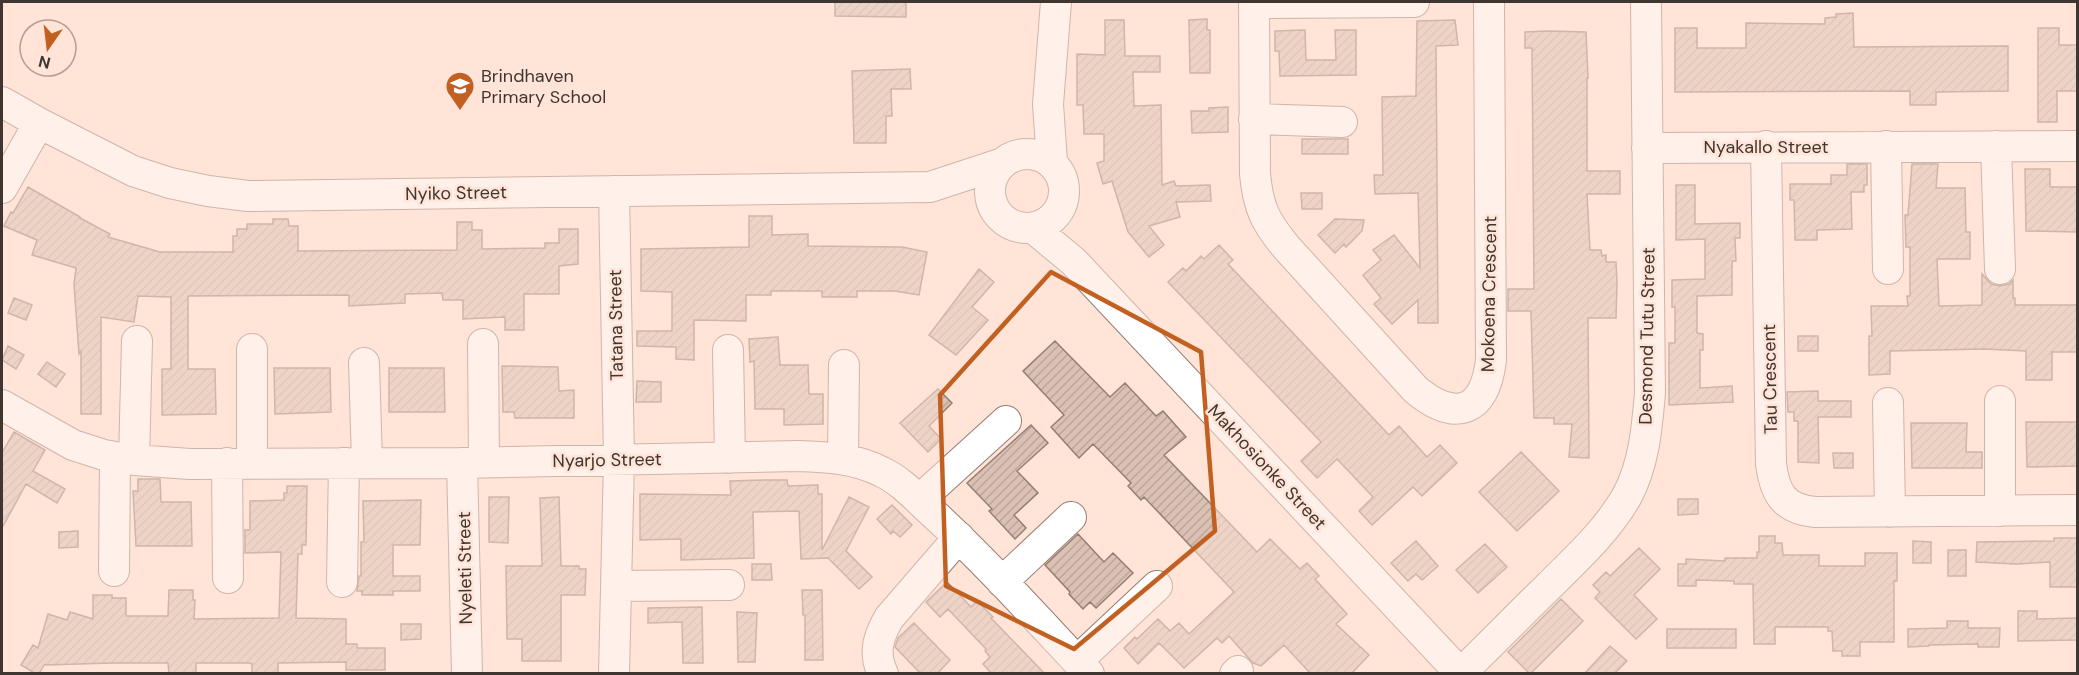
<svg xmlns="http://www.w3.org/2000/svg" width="2079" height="675" font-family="'DM Sans',sans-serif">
  <defs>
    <pattern id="building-hatch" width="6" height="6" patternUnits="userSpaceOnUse" patternTransform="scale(1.5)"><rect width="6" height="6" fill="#dac1b4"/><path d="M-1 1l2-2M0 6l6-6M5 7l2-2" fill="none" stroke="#bca69b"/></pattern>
  </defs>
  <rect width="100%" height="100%" fill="#ffe4d7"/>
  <path fill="url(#building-hatch)" stroke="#957e72" stroke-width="1.5" d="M835,2h71v15l-71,-1z
    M1853,13l1,34 154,-1v45l-72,1v13h-26v-14l-235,1v-64h22v20h49v-25l79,1v-6l11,-1v-3z
    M1207,19v11h3v43h-20l-1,-53z
    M1105,20h19l1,36h35v16h-27l1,34 27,-1 1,80 12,-4 2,5 34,-1 1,16 -35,1 4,15 -31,9 15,19 -15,12 -21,-25 -16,-51 -9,3 -6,-21 7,-2v-27h-20l-1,-29h-6v-51l28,1z
    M1455,20l3,25 -22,1 2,277h-20v-23l-26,24 -18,-20 7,-6 -18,-23 18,-15 -8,-10 21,-15 26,33 -2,-75 -43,1 -1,-19h9l-1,-78 34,-1 1,-75z
    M2038,28h21v17h19v46h-21v31h-19z
    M1305,30l1,30h30l-1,-30h21v45l-76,1 -1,-25h-4v-20z
    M1547,31l39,1 2,46h-1v93h33v23h-33l3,56h11l1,6 4,-1v7h10l1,20 -1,36h-28l1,140 -20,-1 3,-33h-18v-6h-20l-3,-107h-23v-22h26l-2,-241h-7v-16z
    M910,69l1,20h-20l1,27h-6v27h-32l-2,-72z
    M1228,107v25l-36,1 -1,-22h18v-3z
    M1302,139h46v15h-46z
    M1847,164h20v21h-3v7h-13l1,37 -35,1v10h-22l-1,-40h-4v-16h41v-9h16z
    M1912,164h26l-2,24h29l1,44h4v27h-33l2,47 43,-1v-31l9,10 9,2 9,-2 4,-4v18h2v7h63v47h-26v28h-26v-29l-42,-2 -94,2v23l-21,1v-39h3l-1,-30h37l-1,-10h3v-49h-4l-1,-32h3z
    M2025,169h25v18h28v45l-52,-1z
    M1676,185h19v39l45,-1v15h-5l1,23h-4v34l-35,1v37l6,1v16h-3v38l32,-2 1,16 -64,3v-62h6v-36h-3v-27l33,-1v-40l-29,1z
    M28,187l52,30v1l30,16 -2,3 52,15h73v-16h4v-7h10v-5h26v-5h15l1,7h9v25l159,-1v-28h15v8h10v19l63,-1v-5h14v-14h19v35l-19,2v28h-35v36h-19v-13l-42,2v-19h-20l-1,-7 -37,1v9l-56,3v-11l-161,1v73h27l1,45 -54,1v-46h9v-72l-33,-1 -4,26 -33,-5v97h-20v-63l-2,3 -5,-70 2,-16 -44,-13 5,-15 -33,-14 7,-14 2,1z
    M1301,193h21v16h-20z
    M749,216h23v19l36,-1v12l94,1 25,5 -8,43 -24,-4h-38v6h-35v-6h-51v4h-25v26l-52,-1v40l-18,-1v-12l-39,-1v-15h35v-39l-31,-1v-42l108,-2z
    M1335,219l29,1 -2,11 -16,16 -2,-3 -9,9 -17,-18z
    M1219,245l14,15 -5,4 161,171 10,-9 28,31 13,-12 17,18 -35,33 -9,-9 -41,38 -13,-14 14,-14 -36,-38 -20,19 -16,-17 20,-19 -153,-160 15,-14 3,3 15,-15 3,3z
    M979,269l15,13 -22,25 16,13 -32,35 -27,-20z
    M14,298l18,7 -6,15 -18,-7z
    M1798,336h20v15h-20z
    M778,337l2,28h28l1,29h14v30l-39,1v-16h-29l-1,-48 -4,1 -1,-23z
    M1055,341l55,56 15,-14 31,33 7,-5 23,26 -22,18 93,97 13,-13 30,30 7,-6 12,13 -4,3 32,35 -11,10 33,31 -18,19h-40l-27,-29 -23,21 -8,-3 -24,-27 -7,7 -5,-5 -33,30 -25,-25 -21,21 -14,-16 11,-11 2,2 21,-20 12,12 9,-8 10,11 45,-42 -90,-95 -3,3 -13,-14 3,-3 -38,-39 -14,14 -28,-31 13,-12 -41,-44z
    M8,346l16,9 -8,14 -14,-9z
    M47,362l18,12 -9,13 -18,-13z
    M502,366l56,1 1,24 15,-1v28h-59l-1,-6h-11z
    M274,368h56l1,44 -56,2z
    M389,368h55l1,44h-56z
    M637,381l24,1v20h-25z
    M938,389l14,14 -23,23 12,13 -13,13 -28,-29z
    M1818,391v10h33v16h-33l1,46 -21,-1v-41h-4v-9h-6l-1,-20z
    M2026,422h52v44l-51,1z
    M1911,423h56l-1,29h16v16h-70z
    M1031,425l17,18 -31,28 21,22 -24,22 12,13 -11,11 -26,-28 3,-2 -25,-26z
    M14,432l31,18 -12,21 32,18 -8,14 -31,-19 -24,44v-75z
    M1521,452l38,39 -42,40 -38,-39z
    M1833,453h20v15h-19z
    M138,479h22l1,23h30l1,44h-56l-3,-55h5z
    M763,480h24l1,6 30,-1v9h4v56l27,-53 20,10 -23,44 26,26 -13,12 -31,-31 -27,1 -2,-48 -46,1 1,46 -73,2v-21l-41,1v-46l91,1 -1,-14z
    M287,486h20l-1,59h-4v9h-4l-2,64 50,1v25h11v4h28v22h-39v-8l-68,1v11h-26v-10l-3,-1h-53v11h-27l-1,-11h-55l-69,2 -5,9h-3l-15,-9 12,-20 5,3 10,-34 19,6 3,-8 23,7v-24h19v3h14v18h42l1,-26h24v10h2l-1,19 85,-1 2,-66 -36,1v-23h5v-29l34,-1v-7h3z
    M489,497h20l-1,46 -19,-1z
    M559,497l2,69h18v3h7l-1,26h-24v66h-39v-22h-15l-1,-73h36l-2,-68z
    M1678,499h20v15l-20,1z
    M421,500l-1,45h-27v31h27v15h-27v4h-31v-4h-5l2,-15h2v-34h3l-1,-41z
    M892,505l20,20 -12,12 -7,-6 -2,3 -14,-15z
    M78,531v16l-19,1v-16z
    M1078,534l26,28 9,-9 20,20 -37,35 -6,-6 -7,7 -14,-15 1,-2 -25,-27z
    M1759,536h16v7h7l1,12h36v11h46v-13h32v28h-3v61h-34v14h-18v-5h-9l-1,-20h-4v-4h-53v17h-21l-1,-60h-19v-3l-38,-1v6h-18v-22h8v-5l39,2v-3h32v-6h2z
    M2054,538h24v49h-28v-25l-34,2 -40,-2 1,-20 77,-1z
    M1416,541l22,25 -16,14 -6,-6 -8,7 -17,-18z
    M1913,541l18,1v21h-18z
    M1485,544l22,23 -29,26 -22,-23z
    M1639,548l21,21 -26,26 23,24 -21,20 -41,-41 5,-6 -7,-7 13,-13 4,4z
    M1948,550h18v26h-18z
    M752,564h19l1,16h-20z
    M947,582l24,25 6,-6 16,16 -2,1 54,56h-53l-9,-10 7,-7 -5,-6 1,-2 -38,-40 -8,8 -14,-15z
    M802,590h20l1,70h-18v-45h-2z
    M1561,599l22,22 -53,53 -22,-22z
    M702,607l1,56h-20l-1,-41 -34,1v-15z
    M2018,611h19v8l41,-1v22l-60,1z
    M737,612l20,1 -2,49h-17z
    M1947,621h21v7h32l-1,19h-21v-3l-49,1v1l-21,1v-18l39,-1z
    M914,623l36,37 -13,14h-16l-26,-27 3,-9z
    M401,624h20v15l-20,1z
    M1667,629h69v19h-69z
    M1610,646l17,15 -13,13h-30z"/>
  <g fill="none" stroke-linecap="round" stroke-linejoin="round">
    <g stroke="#957d71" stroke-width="32">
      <path id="minor" d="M1254,2l1,172c3,33 10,48 32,74l129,142c40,33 69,22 75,-30l-2,-358
        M1254,3l160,-1
        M2,102l37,21 94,48 37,12 38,8 40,5 682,-9 70,-23
        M1254,119l88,3
        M1766,146l5,318c4,30 13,45 44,48l263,-2
        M1886,146l2,123
        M1996,146l4,123
        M1647,148l431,-2
        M990 191a37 37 0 1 1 74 0a37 37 0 1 1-74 0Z
        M1052,162l-4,-58 8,-102
        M2,188l37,-65
        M614,191l5,268 -5,215
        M1033,228l40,33 388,413
        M483,344l1,118
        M252,349v114
        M728,350l2,108
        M364,363l3,100
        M1888,403l2,109
        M2,405l71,40 31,10 30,5 56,4 272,-1 335,-7c30,1 58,2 85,16 20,9 37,29 53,43 54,50 103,105 154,159
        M843,459l1,-94
        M134,460l3,-119
        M227,463l1,115
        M462,463l5,211
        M919,500l87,-79
        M2000,511v-110
        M114,571l1,-114
        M342,582l2,-119
        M1002,582l69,-65
        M616,586l113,-1
        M1077,661l80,-75
        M883,674c-10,-21 -5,-37 6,-56l70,-81
        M1235,674l3,-3
        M1460,674c30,-29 59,-59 89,-88 28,-28 58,-55 78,-90 17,-32 20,-68 23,-103l-4,-391"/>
    </g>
    <use href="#minor" stroke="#fff" stroke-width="30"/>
  </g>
  <path d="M0 0H2079V675H0ZM1051,272l150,80 14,179 -141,118 -128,-63 -6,-191z" fill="#ffe4d7" fill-opacity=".55" fill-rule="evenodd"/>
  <path fill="none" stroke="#c26022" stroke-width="4.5" stroke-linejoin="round" d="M1051,272l150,80 14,179 -141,118 -128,-63 -6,-191z"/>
  <defs>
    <g id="school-pin" transform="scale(1.5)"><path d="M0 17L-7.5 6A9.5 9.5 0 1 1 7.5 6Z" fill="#c26022" stroke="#ffe4d7"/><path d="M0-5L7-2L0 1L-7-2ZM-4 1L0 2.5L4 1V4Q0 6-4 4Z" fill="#fff"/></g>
  </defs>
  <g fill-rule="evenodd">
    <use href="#school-pin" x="460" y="86"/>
  </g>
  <g text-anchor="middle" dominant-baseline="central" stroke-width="5" stroke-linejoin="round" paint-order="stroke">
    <g font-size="18" fill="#403631" stroke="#ffe4d7" text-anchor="start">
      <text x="481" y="76">Brindhaven<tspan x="481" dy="21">Primary School</tspan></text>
    </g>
    <g font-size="18" fill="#403631" stroke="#ffe4d7">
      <text x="1766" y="147">Nyakallo Street</text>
      <text transform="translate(456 193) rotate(-1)">Nyiko Street</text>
      <text transform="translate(1489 294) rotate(-89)">Mokoena Crescent</text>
      <text transform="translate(616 325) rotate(-91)">Tatana Street</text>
      <text transform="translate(1647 336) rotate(-89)">Desmond Tutu Street</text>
      <text transform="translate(1770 379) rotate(-91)">Tau Crescent</text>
      <text transform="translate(607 460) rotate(-1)">Nyarjo Street</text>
      <text transform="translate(1267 467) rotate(47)">Makhosionke Street</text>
      <text transform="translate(465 568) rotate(-91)">Nyeleti Street</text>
    </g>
  </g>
  <rect width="2079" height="675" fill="none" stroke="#403631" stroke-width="6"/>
  <g transform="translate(48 48) rotate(194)"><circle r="28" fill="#ffe4d7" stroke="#b39e95" stroke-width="1.5"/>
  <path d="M0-4.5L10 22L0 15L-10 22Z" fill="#c26022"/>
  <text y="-9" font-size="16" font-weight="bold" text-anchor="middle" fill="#403631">N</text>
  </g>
</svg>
